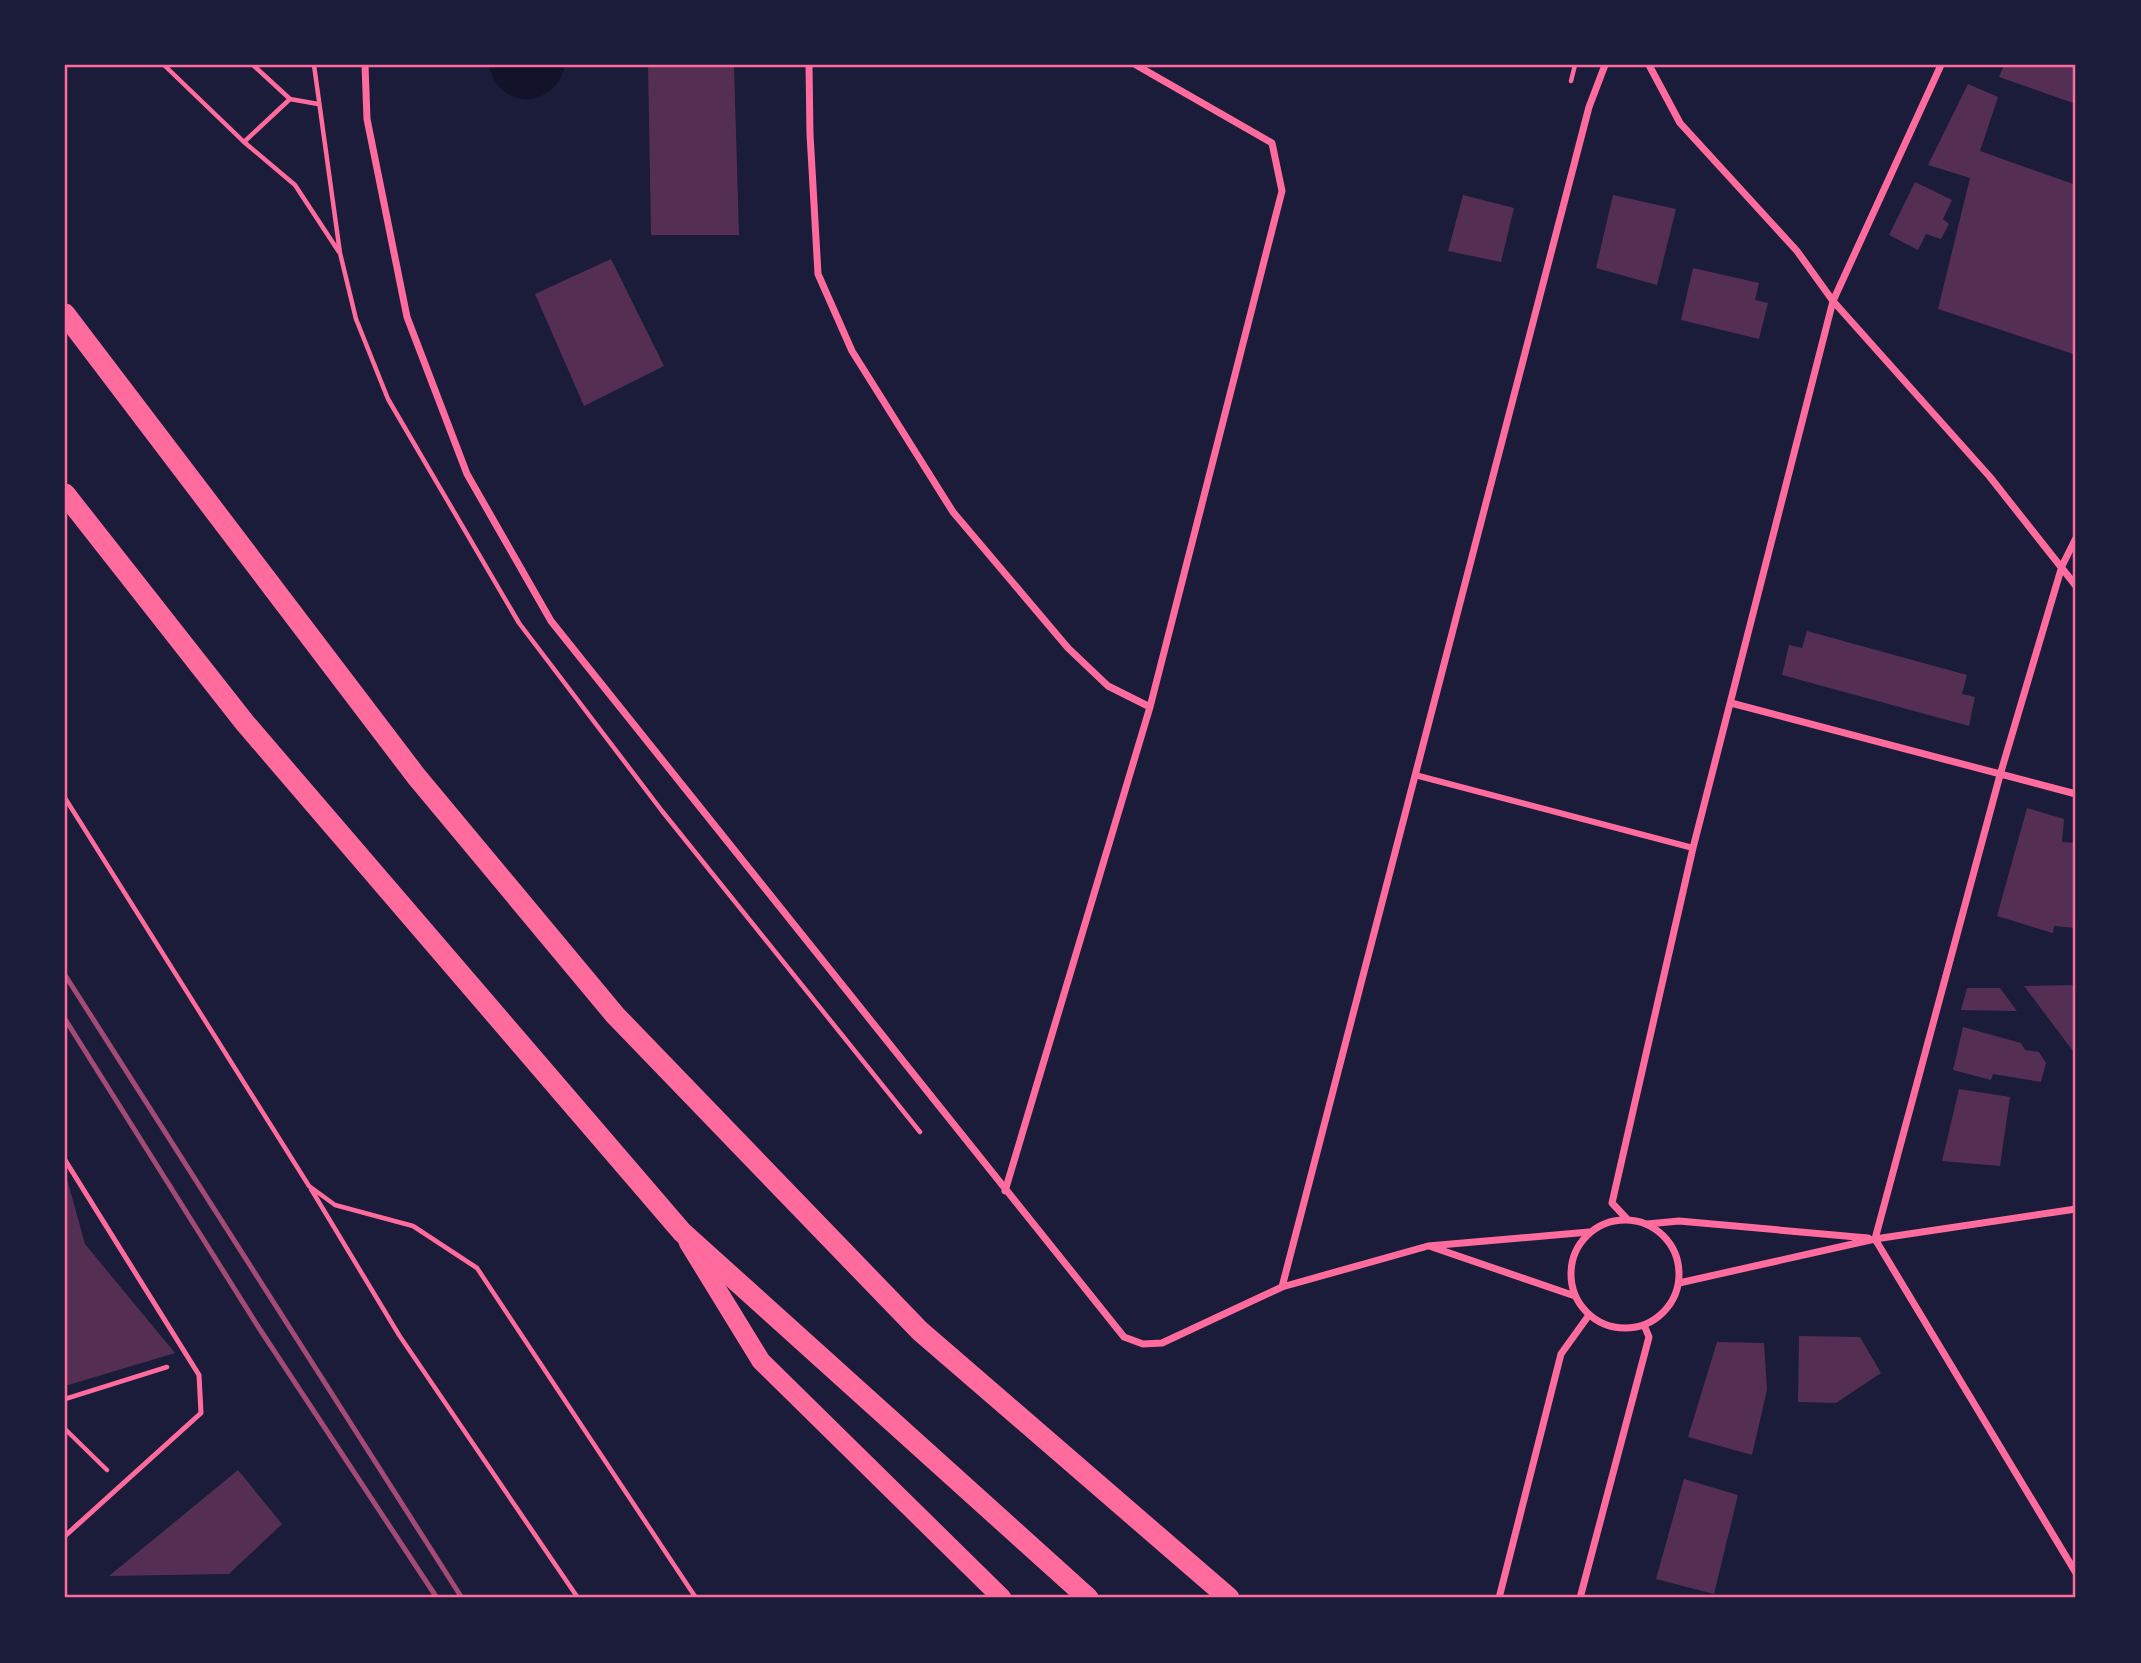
<svg xmlns="http://www.w3.org/2000/svg" width="2141" height="1663" font-family="Karla,sans-serif">
  <rect width="100%" height="100%" fill="#1b1b3a"/>
  <path fill="#12122b" d="M489,65h76c-10,45 -67,46 -76,0z"/>
  <path fill="#542f53" d="M648,65h86l5,170h-88z
    M2004,65h72v39l-77,-27z
    M1968,84l30,13 -18,54 96,34v170l-138,-46 32,-131 -42,-13z
    M1915,182l37,18 -9,19 6,5 -8,15 -15,-5 -8,16 -29,-15z
    M1463,195l51,13 -13,54 -53,-11z
    M1613,195l63,14 -19,76 -61,-17z
    M611,259l53,107 -80,40 -49,-112z
    M1693,268l66,15 -4,17 13,3 -9,36 -78,-19z
    M1807,631l160,44 -5,19 13,3 -6,29 -187,-51 7,-30 13,3z
    M2027,808l37,11 -2,23 14,1v85l-22,-2 -1,7 -56,-17z
    M2076,985v70l-52,-69z
    M1967,988h33l17,23 -56,-1z
    M1963,1027l58,16 4,7 14,2 7,11 -5,19 -48,-8 -2,6 -38,-10z
    M1959,1089l51,8 -10,69 -58,-5z
    M65,1172l20,72 90,109 -110,33z
    M1799,1336l61,1 21,36 -45,30 -38,-1z
    M1717,1342l47,1 3,47 -15,65 -64,-18z
    M238,1470l44,54 -53,50 -120,2z
    M1684,1479l54,16 -24,99 -58,-15z"/>
  <g fill="none" stroke-linecap="round" stroke-linejoin="round">
    <path stroke="#ff6b9d" stroke-width="4.5" d="M164,65l80,77 51,43 44,67
      M253,65l37,34
      M314,65l26,188 16,66 32,80 131,224 143,188 258,321
      M1571,81l4,-16
      M244,142l46,-43 28,5
      M65,798l244,388 26,19 78,21 64,42 219,330
      M311,1189l88,146 179,263
      M65,1399l102,-32
      M65,1429l42,41"/>
    <path stroke="#ff6b9d" stroke-width="5" d="M65,1160l134,215 2,38 -136,123"/>
    <path stroke="#ff6b9d" stroke-width="6" d="M1415,775l278,73"/>
    <path stroke="#ff6b9d" stroke-width="7" d="M365,65l2,54 40,198 60,157 84,147 573,716 19,7 19,-1 120,-56 146,-41 161,-14
      M809,65l1,69 8,140 34,77 101,161 115,136 40,38 42,21
      M1649,65l31,58 117,128 36,50 157,176 86,109
      M1731,703l345,91
      M1005,1191l145,-484 132,-516 -10,-48 -136,-78
      M1627,1219l-15,-16 81,-355 140,-547 108,-236
      M1571 1274a54 54 0 1 1 108 0a54 54 0 1 1-108 0Z
      M1647,1224l32,-3 189,17
      M1875,1239l125,-464 62,-209 14,-28
      M1875,1239l201,334
      M1432,1247l143,49
      M1679,1283l196,-44 201,-30
      M1282,1287l307,-1180 16,-42
      M1499,1598l62,-244 28,-39
      M1580,1598l69,-261 -5,-12"/>
    <path stroke="#ff6b9d" stroke-width="19" d="M688,1242l73,119 241,237"/>
    <path stroke="#ff6b9d" stroke-width="21" d="M65,314l351,462 199,239 305,316 309,267
      M65,494l180,229 437,509 406,366"/>
    <path stroke="#a44b75" stroke-width="5" d="M65,975l397,623
      M65,1019l194,309 178,270"/>
  </g>
  <rect width="2141" height="1663" fill="none" stroke="#1b1b3a" stroke-width="133"/>
  <rect x="66" y="66" width="2008" height="1530" fill="none" stroke="#ff6b9d" stroke-width="2.5"/>
</svg>
